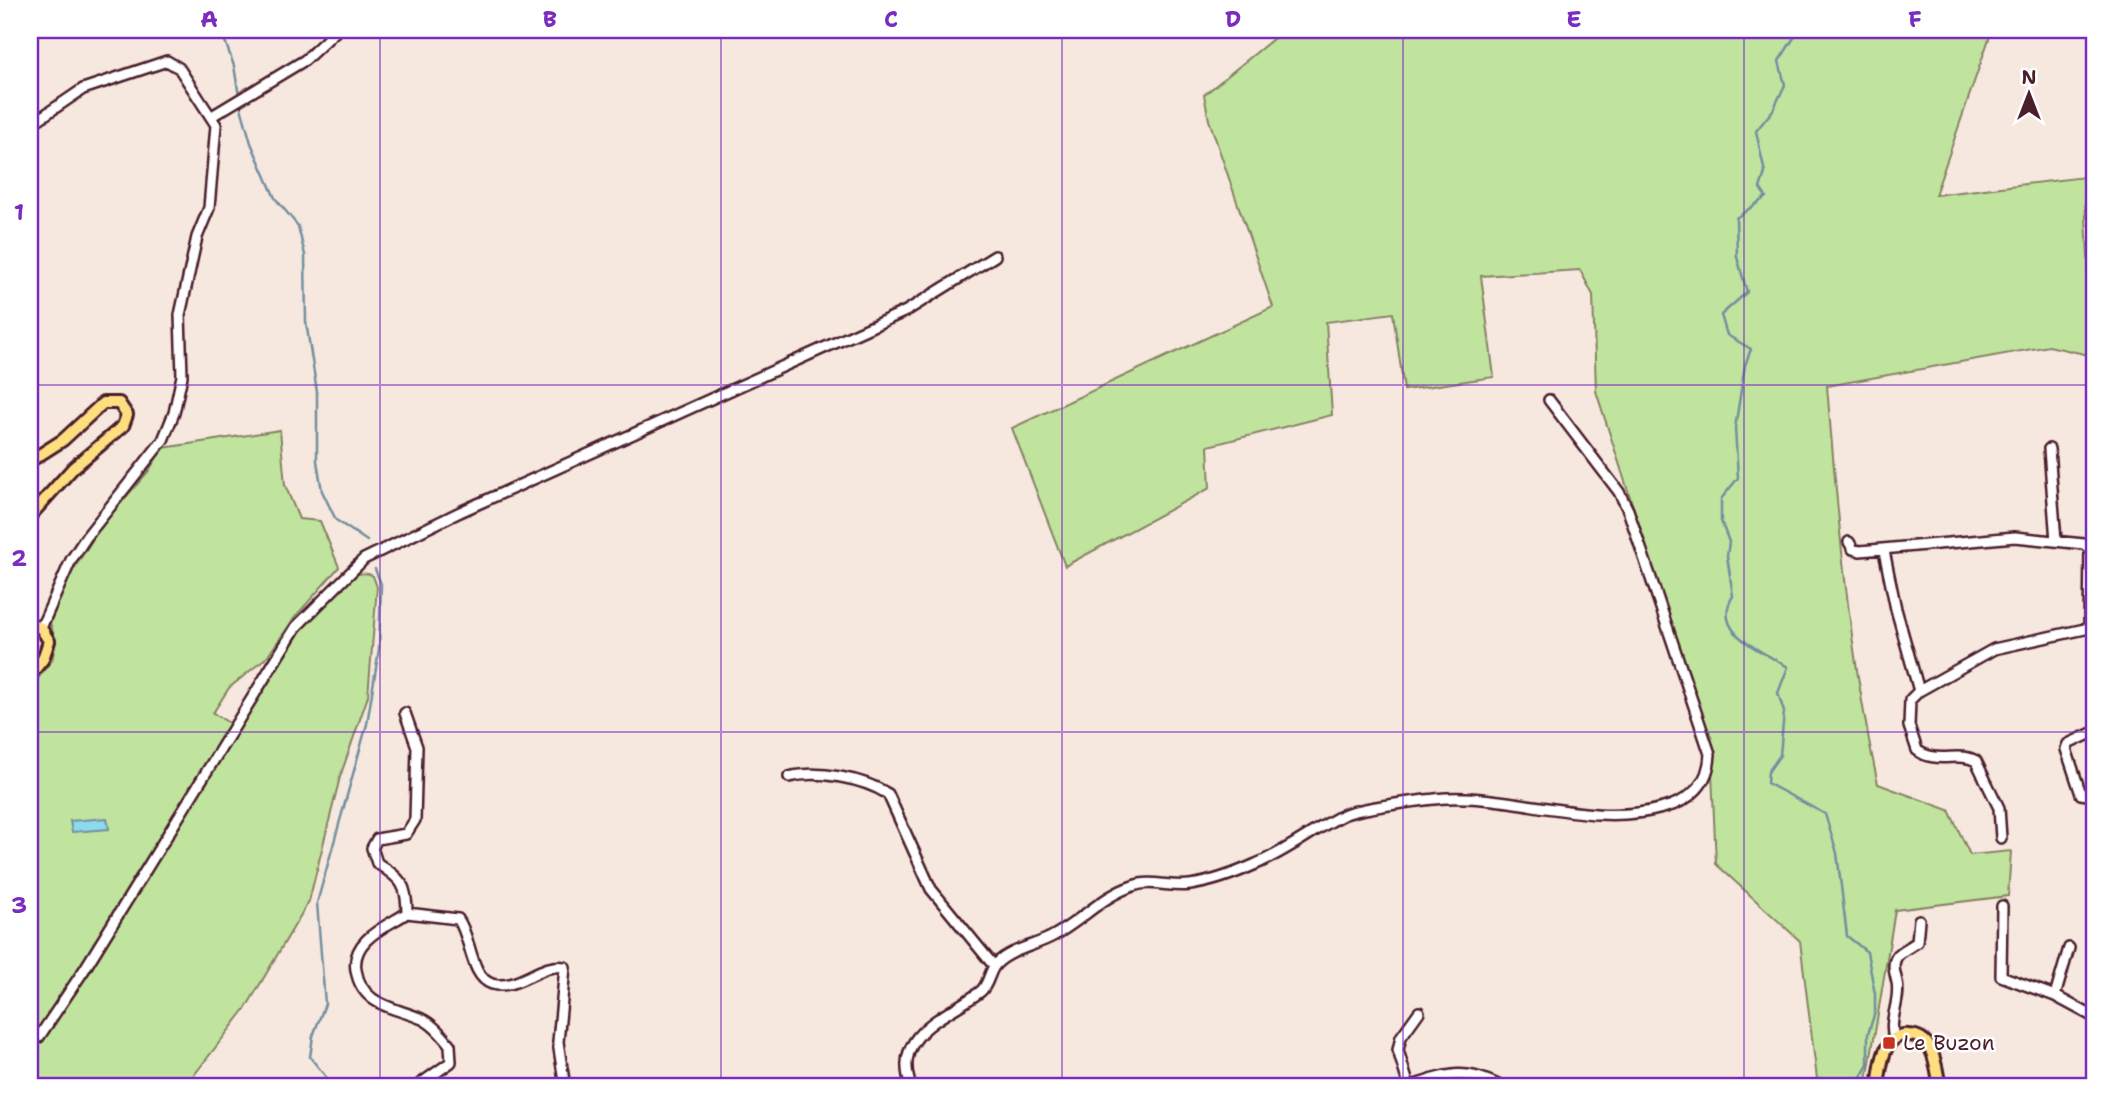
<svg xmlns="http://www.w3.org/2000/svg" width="2124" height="1117" font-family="'Shantell Sans',sans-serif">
  <rect width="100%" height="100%" fill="#f7e8df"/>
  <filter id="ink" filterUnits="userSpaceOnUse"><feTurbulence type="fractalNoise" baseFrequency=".0143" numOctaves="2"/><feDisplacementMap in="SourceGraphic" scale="14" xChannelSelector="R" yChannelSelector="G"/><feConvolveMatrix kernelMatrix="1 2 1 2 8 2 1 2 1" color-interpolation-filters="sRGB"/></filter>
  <g filter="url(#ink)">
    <path fill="#c0e49e" stroke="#858264" stroke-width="2" d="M1284,30h708l-57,165 149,-18 9,179 -44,-10 -222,40c11,133 22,267 51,398l71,26 21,45 41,-4 -3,45 -113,14 -29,177h-48l-18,-146 -84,-77 -5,-114 -115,-359 -3,-96 -13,-25 -99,6 13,101 -90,13 -11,-77 -67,9 6,93 -124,31 2,42 -145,78 -53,-138 261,-121 -64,-187 -5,-25z
      M280,430l5,55 14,34 21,2 19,46 -44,50 -28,40 -38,31 -16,25 26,16c15,-26 100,-177 134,-153l4,11 -9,109 -28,81 -31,124 -63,107 -55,71 -11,8h-143l2,-32 -9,-22v-344l22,-29 4,-18 -6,-19 17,-43 36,-57 45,-51 15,-24z"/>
    <path fill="#8dd9ed" stroke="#728f9f" stroke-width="2" d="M107,818l2,11 -37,3 -2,-11z"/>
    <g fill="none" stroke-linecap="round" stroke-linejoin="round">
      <path stroke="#728f9f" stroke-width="2.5" d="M221,30l13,36 5,30
        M1799,30l-20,31 6,24 -12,25 -17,21 9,42 -5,15 6,9 -30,21 1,39 10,35 -26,23 6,20 24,14 -6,16 -10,63 3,50 -17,21v22l8,21 -2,14 6,40c-23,37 30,55 55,71l-10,26 6,19 -4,43 -12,17 -1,11 58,31 12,39 10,83 20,16 8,42v18l-7,22v31l-13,22
        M240,104l11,39 24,55 23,28 7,29 1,67 11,70v69l5,30 14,29 31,21
        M334,1087l-24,-30 3,-21 12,-32 -8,-101 50,-179 12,-75 2,-65 -6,-15"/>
      <g stroke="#4a1f2b" stroke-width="14">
        <path id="minor" d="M212,116l93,-56 32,-30
          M30,125l53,-36 84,-28 12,7 37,57 -7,83 -12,29 -17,78 2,61 -8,37 -11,27 -76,96 -16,24 -30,68
          M2049,449l7,92
          M1849,542l4,7 7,2 155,-14 69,7 6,5 -1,78
          M1884,551l12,58 23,82
          M405,713l12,34 -2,73 -9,14 -29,5 -5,9 5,15c23,16 30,19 30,50
          M2094,732l-26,12 -2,5 15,45 13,2
          M789,777c29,-7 74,1 99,17l43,95 63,77
          M2001,838l-2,-30 -23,-47c-17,-10 -41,4 -59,-11l-8,-24 1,-26 9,-9 75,-42 100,-22
          M2002,906l-1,70 54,20 39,21
          M2055,996l14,-48
          M1894,1038c-6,-19 7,-36 3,-56 -2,-9 -6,-19 1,-27 5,-5 14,-9 19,-13l2,-22
          M30,1041l9,-4 45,-67 212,-343 68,-68 96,-47 446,-201 89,-55
          M416,1087l35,-25 -1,-17c-7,-9 -17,-21 -28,-26 -27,-12 -60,-12 -66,-49 -5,-30 29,-43 51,-57l51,6c13,17 12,58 34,65 26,7 49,-22 73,-17l-7,75 7,45
          M911,1087c-5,-15 -7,-30 3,-45 15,-23 46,-34 67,-51 8,-7 8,-20 15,-27 15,-15 39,-18 57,-28 28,-15 49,-40 80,-50 18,-7 38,2 57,-1 21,-3 46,-12 66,-21 31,-13 57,-34 87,-49 14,-7 87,-16 104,-17 73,-3 144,30 216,10 28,-7 46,-25 47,-54l-82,-244 -9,-18 -70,-92
          M1409,1087c40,-13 54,-20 93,0
          M1409,1087l-11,-37 3,-13 18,-25"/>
      </g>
      <g stroke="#4a1f2b" stroke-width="16">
        <path id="major" d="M30,461l33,-21 40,-37h16l8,12 -4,11 -50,42 -43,48
          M30,624l11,4 8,13 -6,18 -13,16
          M1878,1087c2,-13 3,-32 11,-43 4,-6 12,-10 19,-9 27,0 28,33 32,52
          M2085,1087l9,-7"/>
      </g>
      <use href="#minor" stroke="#fff" stroke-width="9"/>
      <use href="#major" stroke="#fedf80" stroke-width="10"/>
    </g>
  </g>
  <path fill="none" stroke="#7b2cbf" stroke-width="2" stroke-opacity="0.55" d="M380,30v1057M721,30v1057M1062,30v1057M1403,30v1057M1744,30v1057M30,385h2064M30,732h2064"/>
  <rect fill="#c8321e" stroke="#fff" stroke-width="2.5" x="1882" y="1036" width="14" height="14" rx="3.5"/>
  <g text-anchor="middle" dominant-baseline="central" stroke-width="5" stroke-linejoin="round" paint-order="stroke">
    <g font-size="21" fill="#4a1f2b" stroke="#fff" text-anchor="start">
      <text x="1903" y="1043">Le Buzon</text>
    </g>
  </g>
  <rect width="2124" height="1117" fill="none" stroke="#fff" stroke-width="77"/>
  <g transform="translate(2029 94)" stroke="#ffffff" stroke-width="5" paint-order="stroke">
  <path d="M0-5L12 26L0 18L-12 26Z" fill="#4a1f2b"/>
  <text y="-10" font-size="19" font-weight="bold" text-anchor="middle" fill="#4a1f2b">N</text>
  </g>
  <rect x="38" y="38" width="2048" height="1040" fill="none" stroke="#7b2cbf" stroke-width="2.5"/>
  <g font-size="23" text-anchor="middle" font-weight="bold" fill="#7b2cbf">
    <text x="209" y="27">A</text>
    <text x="550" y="27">B</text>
    <text x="891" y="27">C</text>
    <text x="1233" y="27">D</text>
    <text x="1574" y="27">E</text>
    <text x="1915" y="27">F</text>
    <text x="19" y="220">1</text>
    <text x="19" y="566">2</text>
    <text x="19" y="913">3</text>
  </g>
</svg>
